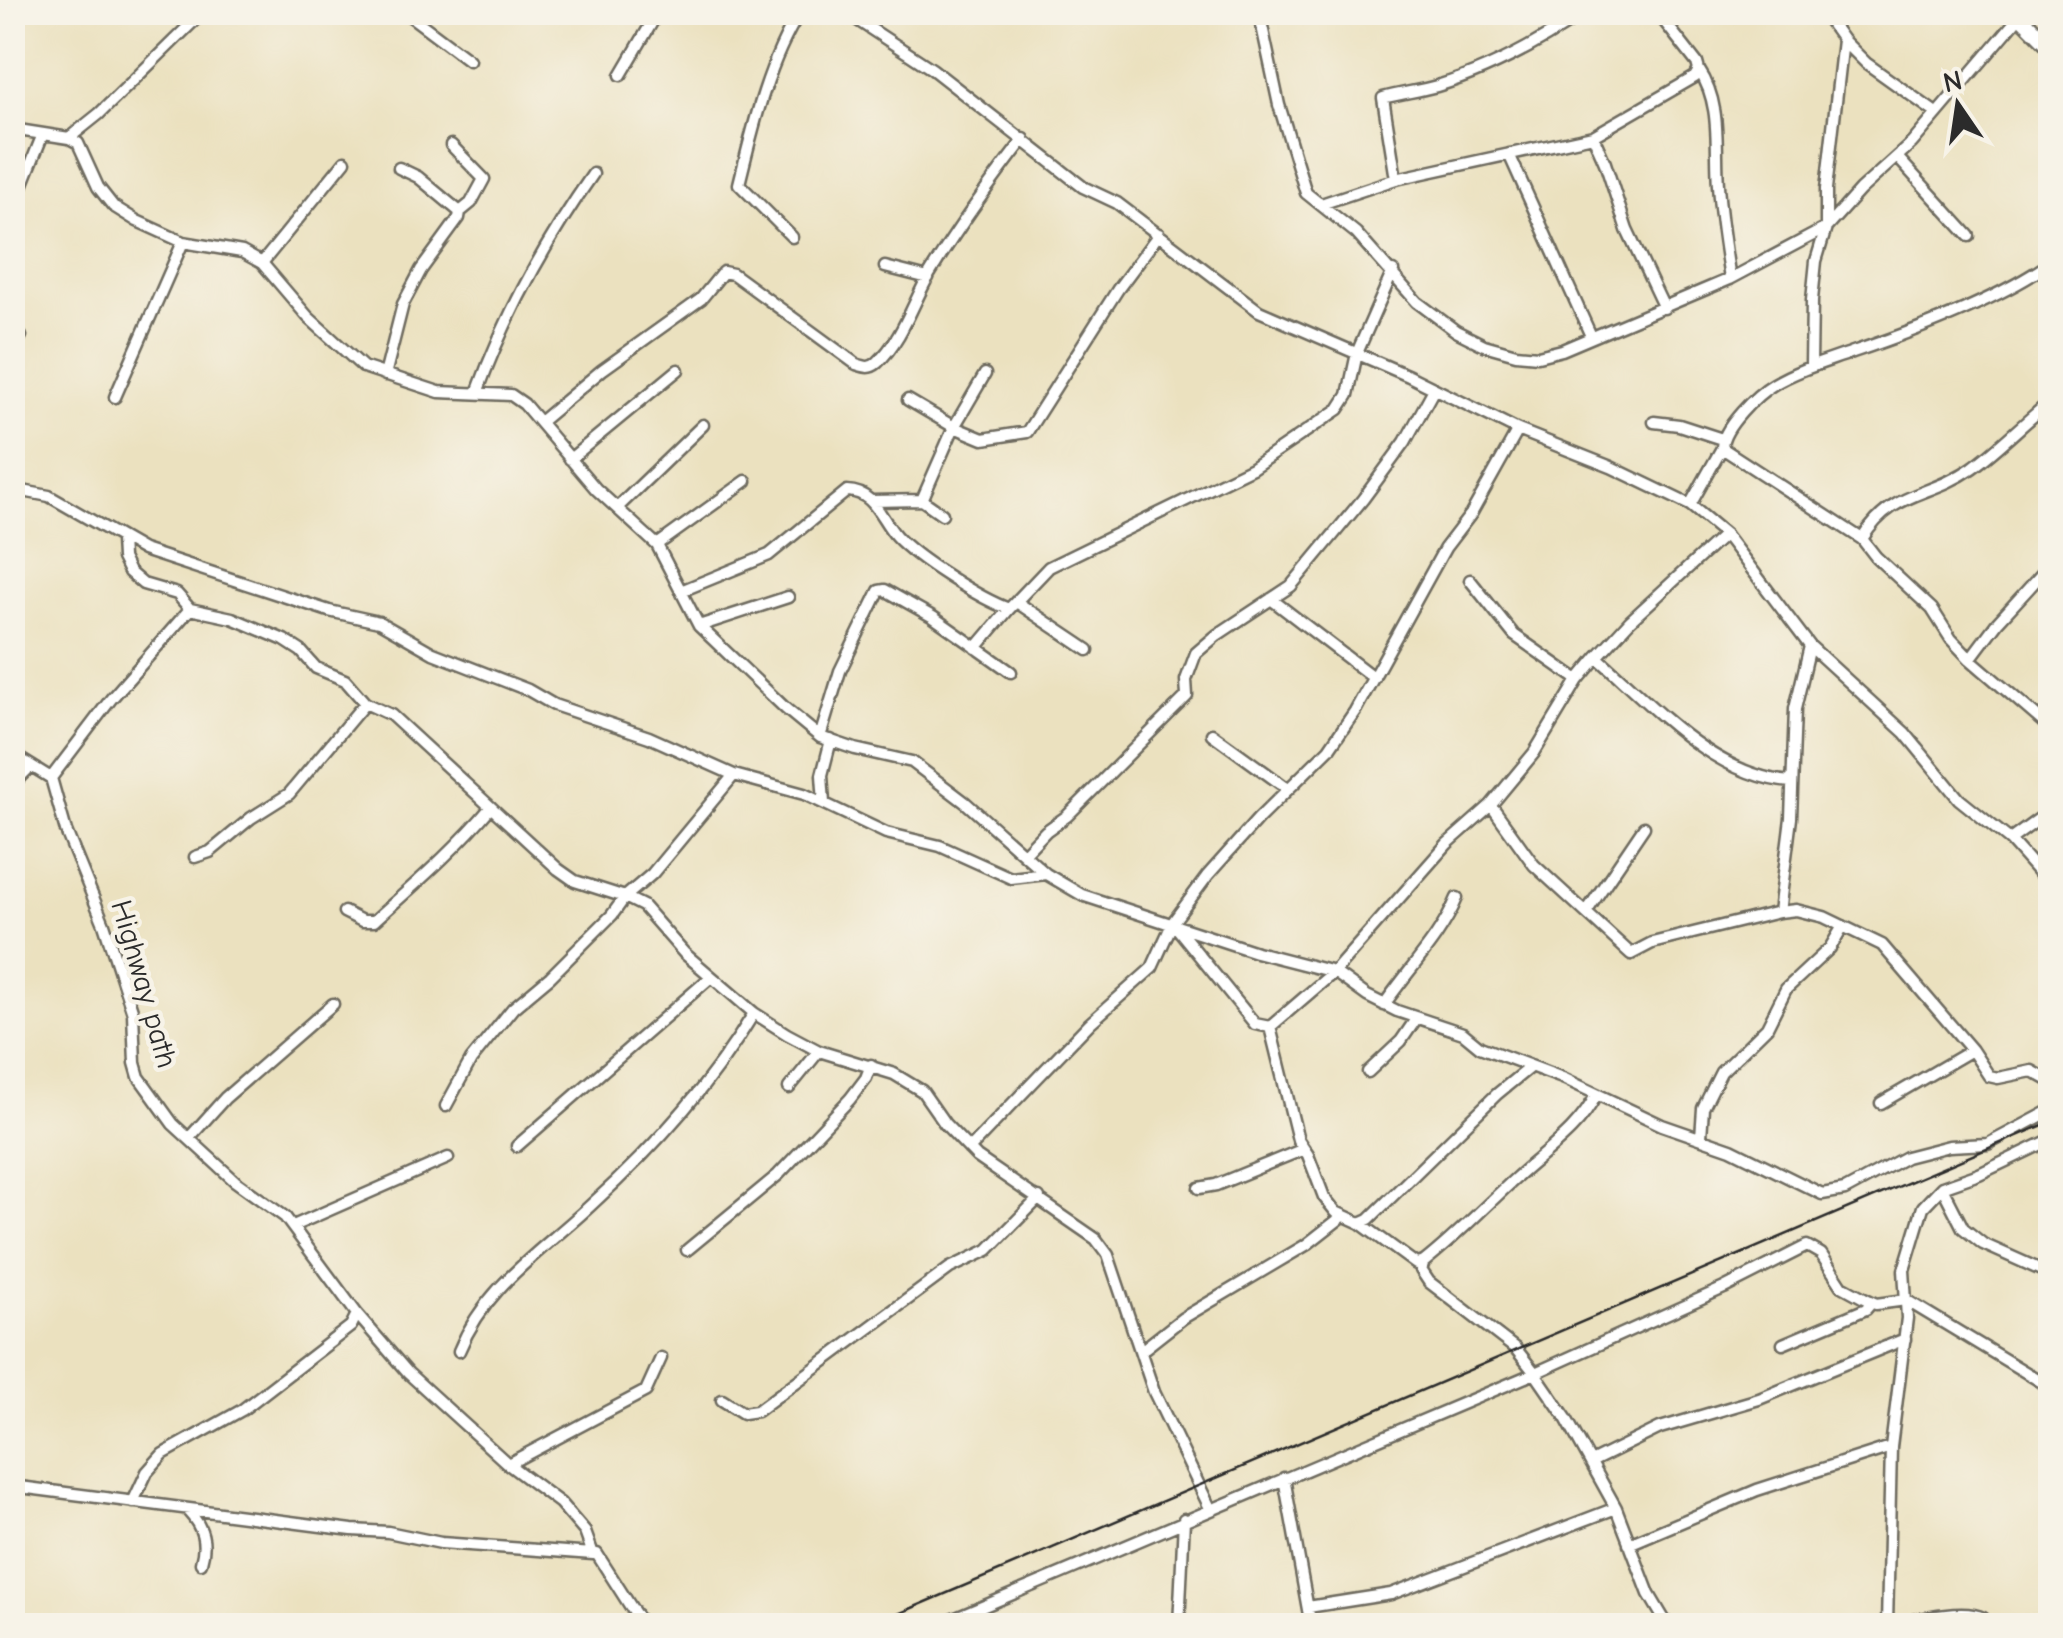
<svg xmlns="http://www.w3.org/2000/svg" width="2063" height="1638" font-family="'Comic Neue',sans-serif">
  <rect width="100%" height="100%" fill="#f7f3e8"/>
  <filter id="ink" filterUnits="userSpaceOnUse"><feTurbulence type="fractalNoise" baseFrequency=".01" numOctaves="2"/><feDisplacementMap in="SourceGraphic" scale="20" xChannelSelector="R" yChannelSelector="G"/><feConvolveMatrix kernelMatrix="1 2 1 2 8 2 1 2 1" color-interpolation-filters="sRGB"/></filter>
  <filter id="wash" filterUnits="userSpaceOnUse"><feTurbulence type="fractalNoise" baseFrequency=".0048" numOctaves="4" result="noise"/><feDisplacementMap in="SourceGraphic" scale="40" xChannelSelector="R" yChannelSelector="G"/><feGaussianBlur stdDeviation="2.25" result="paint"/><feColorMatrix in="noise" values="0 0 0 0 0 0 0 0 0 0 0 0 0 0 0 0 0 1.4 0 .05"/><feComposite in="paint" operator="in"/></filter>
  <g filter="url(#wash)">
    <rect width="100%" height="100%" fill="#ebe1bf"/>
  </g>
  <g filter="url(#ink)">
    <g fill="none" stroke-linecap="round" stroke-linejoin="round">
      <g stroke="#6e6b5f" stroke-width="15">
        <path id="street" d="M405,12l64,48
          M845,12l87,57 151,118 34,16 142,108 150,65 109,54 93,37 79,38 35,29 85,112 95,87 54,66 51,41 40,45
          M1259,12l20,93 27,88 50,40 61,69 39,29 28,14 32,9 22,2 24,-6 168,-71 96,-51 34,-38 52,-47 108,-127
          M1843,40l23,23 70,50
          M1699,70c23,34 16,76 19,115 2,32 7,63 12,94
          M621,75l37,-63
          M12,129l57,9 9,5 20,44 15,19 24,15 46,21 59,10 20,11 46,54 55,50 76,25 72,3 13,9 72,85 61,56 42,81 87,83 34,28 35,12 57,13 54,41 80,71 36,21 174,57 78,20 33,24 30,15 66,22 17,14 85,32 97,46 69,24 91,45 23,-4 61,-33 43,-11 39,-2 62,-33
          M1593,136l12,27 22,67 37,78
          M69,138l30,-24 104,-102
          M451,145l33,34 -13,24 -11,9
          M1509,154l82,182
          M1898,158l71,78
          M1396,179l197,-43 102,-59 4,-7 -2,-7 -40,-51
          M1321,204l75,-25 -13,-81c18,-5 36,-7 54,-12 51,-15 104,-44 148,-74
          M12,211l31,-77
          M792,237l-53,-53c14,-57 29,-122 61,-172
          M262,263l83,-102
          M885,267l43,11
          M12,347l9,-11
          M1811,365l1,-65 4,-39 10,-33v-39l17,-149 -20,-28
          M985,374l-31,53 29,12 44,-7 91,-143 41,-55
          M385,375l18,-71 18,-34 38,-52 1,-6 -42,-35 -19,-9
          M477,393c28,-77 69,-152 116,-219
          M115,397l68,-155
          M908,400l46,27 -32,73
          M540,422l62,-52 99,-71 22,-27 10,2 123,90c9,3 14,5 21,-1 25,-23 36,-60 52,-88 29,-48 61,-92 95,-136
          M1654,422l25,3 43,14
          M1722,448l140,91 14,18 56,52 19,30 19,20 80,69
          M570,459l108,-89
          M12,489l37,7 94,54 186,61 50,11 54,31 95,37 26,15 95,32 85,38 70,19 82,39 54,13 71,32 35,-4
          M872,501l50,-1 20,14
          M1690,505l32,-57c0,-20 35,-54 52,-64 25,-15 52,-22 79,-32 62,-21 145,-52 197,-89
          M617,508l86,-83
          M121,539l1,19 7,14 14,12 34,10 13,15 42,9 52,22 17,11 15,17 29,12 20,23 26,12 167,154 17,12 50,16 18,9 41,47 70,60 33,21 32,17 75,23 28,17 23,33 32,33 119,82 12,16 46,137 56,116
          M1862,539c30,-49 67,-41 110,-71 28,-20 51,-45 78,-66
          M657,545l89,-64
          M1470,580l44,55 64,45
          M681,591l88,-36 78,-64c28,1 33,27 49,45 21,23 85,63 113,73l40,-42 203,-99 87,-59 9,-14 9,-42 36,-82
          M1271,599l103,79
          M1018,603l70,47
          M699,626l89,-29
          M976,648l33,-39
          M1597,657c56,49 117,120 195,125
          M1970,659l27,-36 53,-58
          M1212,734l76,55
          M820,737l20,-66 39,-80 6,-1 48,27 78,55
          M12,754l39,24 15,53 38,93 29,89 2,50 4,14 34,47 62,57 50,36 72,97 51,59 100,91 52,39 25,29 8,22h4l46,72
          M51,778l60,-79 79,-90
          M12,785l19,-19
          M824,803l-2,-28 9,-35
          M1491,805l43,60 97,89 21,-11 127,-31 17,-2 28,7 58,28 90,105 17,26 9,2 34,-7 18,10
          M2010,840l40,-29
          M1024,854l22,-23 21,-15 120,-120 -1,-16 10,-27 21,-18 74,-49 72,-87 42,-57 29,-53
          M195,857l15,-5 41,-34 38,-24 76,-91
          M1587,911l57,-84
          M344,912l18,9h12c41,-37 82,-72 117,-114
          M1779,912l12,-94 4,-109 15,-63
          M1173,923l82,101 15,3
          M1384,1005c24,-35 57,-68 73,-107
          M1270,1027l64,-55 113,-128 44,-39 43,-52 44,-73 19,-23 33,-36 95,-87
          M1270,1027l28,113 10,15 16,42 12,15 24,11 56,41 8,-2c33,-26 61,-56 92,-84 28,-26 63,-48 80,-83
          M1368,1072l33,-31 15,-22
          M789,1088l30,-37
          M1881,1103l91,-53
          M446,1106l25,-46 42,-52 37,-31 62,-62 13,-18 27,-23 82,-99
          M190,1137l35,-39 108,-94
          M1701,1137l2,-29 18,-36 46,-45 19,-38 44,-41 13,-22
          M517,1146l194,-169
          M969,1149l121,-126 62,-55 21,-46 35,-47 50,-56 71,-70 26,-38 90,-163 26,-34 47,-84
          M1942,1187l21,41 20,16 67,30
          M1199,1188l17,-3 88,-36
          M1360,1223l9,-4 128,-125 33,-27
          M293,1226l155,-68
          M687,1250l91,-75 72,-76 16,-21 5,-13
          M1424,1262l-3,8 8,12 87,67 19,24 31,45 50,90 33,86 19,32
          M1783,1344l83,-35 6,-7
          M459,1351c27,-66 82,-99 132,-146 63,-57 119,-119 163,-192
          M1141,1351l42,-33 123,-73 37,-29
          M722,1400l21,13 14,-2 193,-143 38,-18 51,-52
          M1591,1462l69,-34 99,-29 146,-60
          M508,1464l138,-73 15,-33
          M1284,1478l27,148
          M12,1486l340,44 36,2 53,11 152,11
          M133,1502l14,-30 16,-18 79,-44 109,-84 6,-12
          M188,1511c15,16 19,31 13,52
          M1629,1544l128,-54 134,-43
          M1308,1607l83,-13 225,-86
          M1887,1624c27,-2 75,-17 96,-6
          M937,1626l598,-253 189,-85 83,-42 14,8 21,32 22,12 12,6 30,-4 144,87
          M1179,1626l5,-107
          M1887,1626l4,-179 16,-129 -3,-48 19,-63 19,-20 37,-13 71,-34"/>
      </g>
      <g stroke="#6e6b5f" stroke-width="19">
        <path id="secondary" d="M2016,12l34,34"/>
      </g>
      <use href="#street" stroke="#fff" stroke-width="10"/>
      <use href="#secondary" stroke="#fff" stroke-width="14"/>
      <path stroke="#2b2b2b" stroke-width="2.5" d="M870,1626l1180,-504"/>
    </g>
  </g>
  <g text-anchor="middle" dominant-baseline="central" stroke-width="9" stroke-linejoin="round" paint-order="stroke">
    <g font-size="30" fill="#2b2b2b" stroke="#f7f3e8">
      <text transform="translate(144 984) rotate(74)">Highway path</text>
    </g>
  </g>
  <rect width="2063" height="1638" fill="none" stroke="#f7f3e8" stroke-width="50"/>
  <g transform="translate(1958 105) rotate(347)" stroke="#f7f3e8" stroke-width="8" paint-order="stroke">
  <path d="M0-8L18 38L0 25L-18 38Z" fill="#2b2b2b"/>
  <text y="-15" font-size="28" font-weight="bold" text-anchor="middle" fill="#2b2b2b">N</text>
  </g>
</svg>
